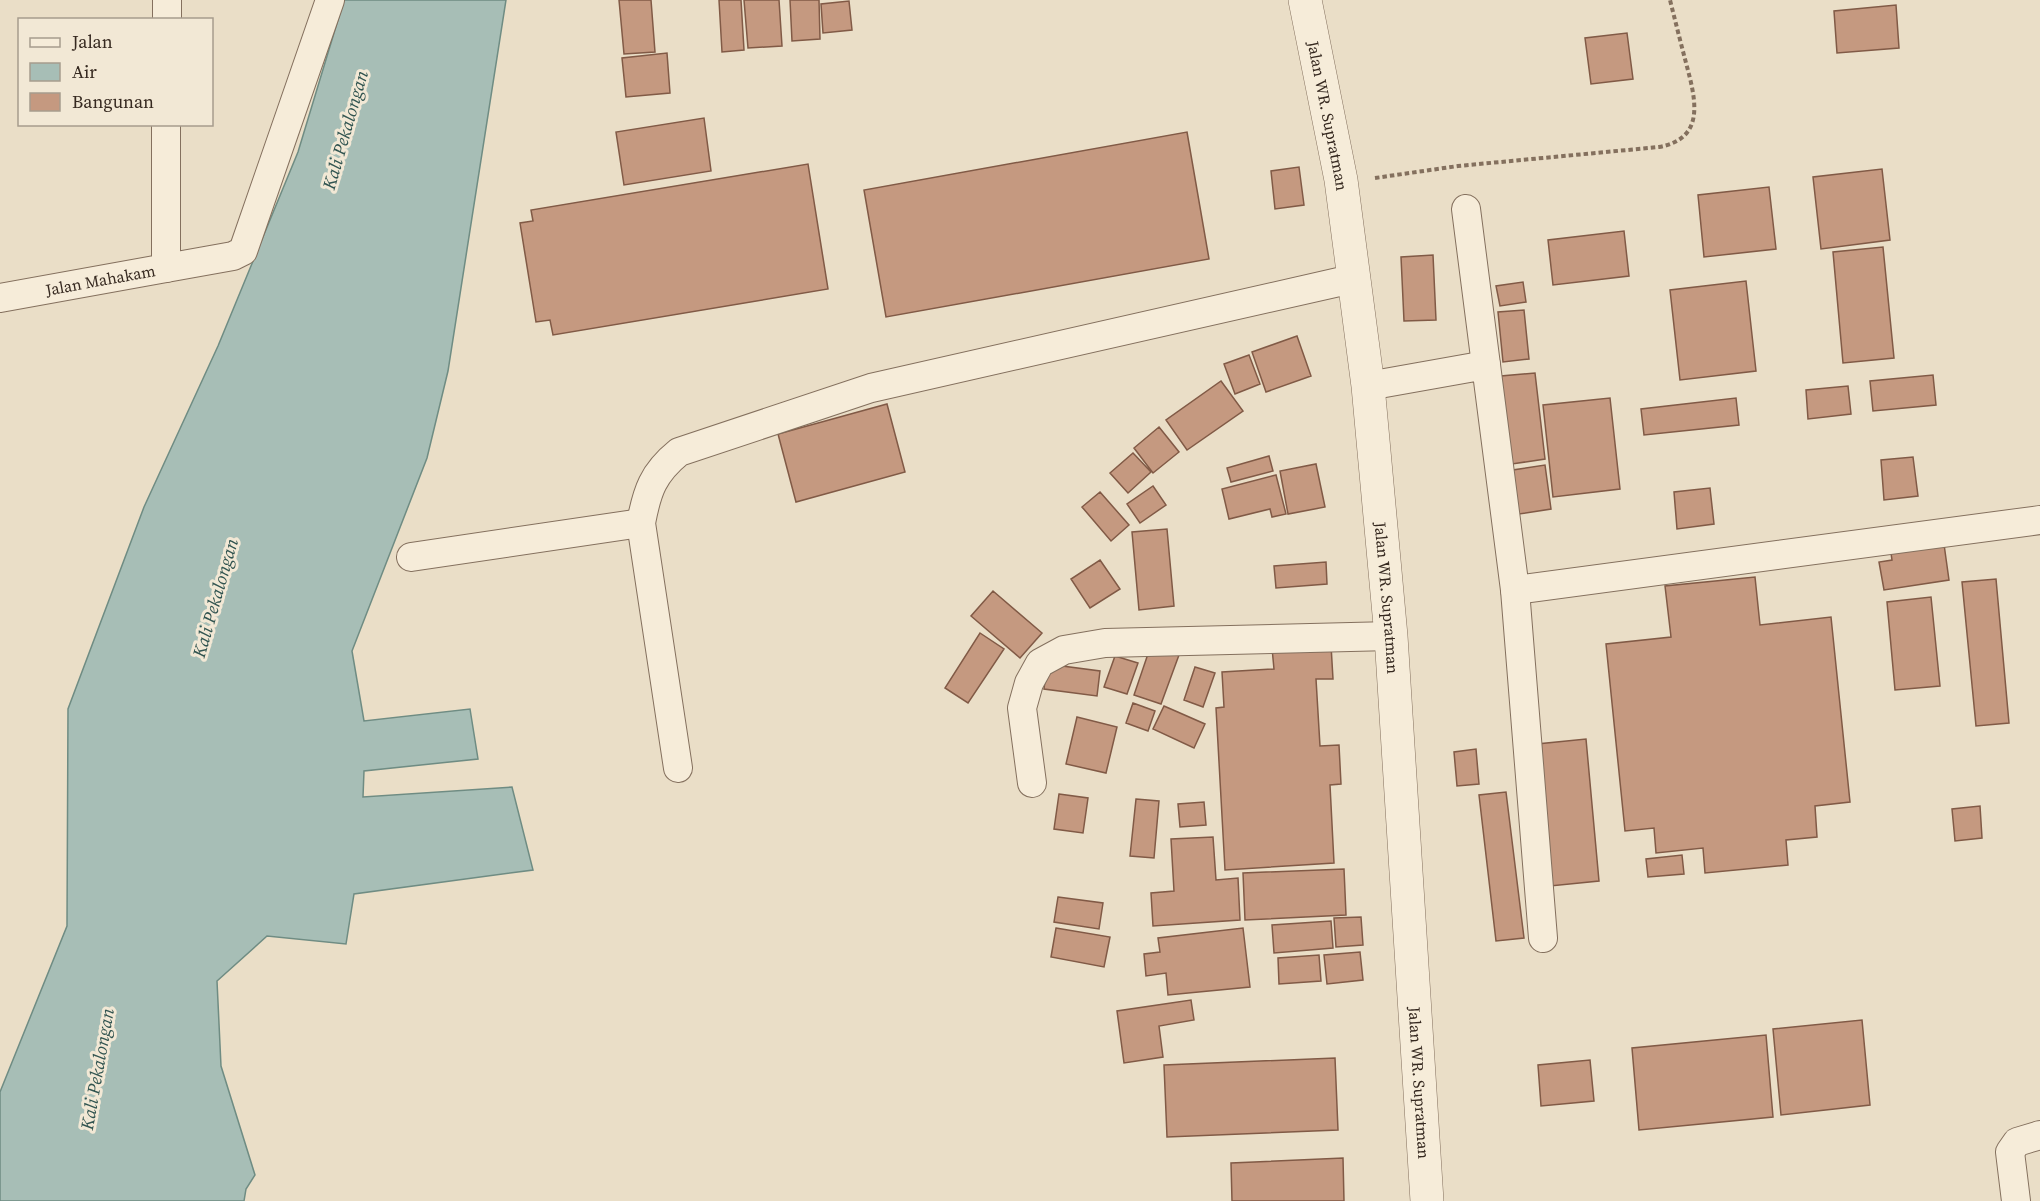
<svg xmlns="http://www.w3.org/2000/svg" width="2040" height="1201" font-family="'Source Serif 4',serif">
  <rect width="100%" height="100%" fill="#eadec7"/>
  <path fill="#a7beb6" stroke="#6f8c83" stroke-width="1.5" d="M344,0h162l-58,371 -21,87 -75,193 12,70 106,-12 8,50 -114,12 -1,26 149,-10 21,83 -179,24 -8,50 -79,-8 -50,45 4,85 34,109 -9,14 -2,12h-244v-109l67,-166 1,-217 76,-202 74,-161 80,-194z"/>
  <path fill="#c59980" stroke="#815a46" stroke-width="1.5" d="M619,0h32l4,52 -31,2z
    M719,0h22l3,50 -22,2z
    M744,0h35l3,46 -34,2z
    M790,0h29l1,39 -28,2z
    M849,1l3,29 -29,3 -2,-29z
    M1896,5l3,43 -62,5 -3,-42z
    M1627,33l6,46 -42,5 -6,-46z
    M667,53l3,40 -44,4 -4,-39z
    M704,118l7,53 -87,14 -8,-53z
    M1187,132l22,127 -323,58 -22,-127z
    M808,164l20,125 -275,46 -3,-15 -14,2 -16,-99 13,-2 -2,-11z
    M1299,167l5,38 -29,4 -4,-38z
    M1882,169l8,71 -69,9 -8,-72z
    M1769,187l7,62 -72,8 -6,-62z
    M1624,231l5,45 -76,9 -5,-45z
    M1883,247l11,111 -51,5 -10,-111z
    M1433,255l3,65 -32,1 -3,-64z
    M1746,281l10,90 -76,9 -10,-90z
    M1523,282l3,20 -26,4 -4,-20z
    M1524,310l5,49 -26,3 -5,-50z
    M1297,336l14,40 -45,16 -14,-40z
    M1249,355l11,29 -25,10 -11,-30z
    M1535,373l10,86 -33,5 -11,-88z
    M1933,375l3,30 -63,6 -3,-30z
    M1221,381l22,30 -56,39 -21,-30z
    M1848,386l3,28 -43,5 -2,-29z
    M1610,398l10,91 -67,8 -10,-92z
    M1736,398l3,27 -95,10 -3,-26z
    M887,404l18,68 -109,30 -18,-68z
    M1159,427l20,25 -26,21 -19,-25z
    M1133,453l18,19 -23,21 -18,-20z
    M1269,456l4,15 -42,11 -4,-14z
    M1913,457l5,39 -34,4 -3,-40z
    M1316,464l9,43 -37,7 -8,-43z
    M1545,465l6,44 -32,5 -6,-44z
    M1276,475l10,39 -14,3 -2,-8 -41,10 -7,-30z
    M1153,486l13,19 -26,18 -13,-19z
    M1710,488l4,36 -37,5 -3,-37z
    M1100,492l29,33 -18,16 -29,-34z
    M1167,529l7,77 -35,4 -7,-78z
    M1943,537l6,43 -65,10 -5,-28 13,-2 -2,-14z
    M1100,560l20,29 -30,19 -19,-29z
    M1326,562l1,22 -51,4 -2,-22z
    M1755,577l5,48 71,-8 19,185 -35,4 2,31 -31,3 2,25 -83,8 -2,-25 -47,5 -2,-25 -29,3 -19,-187 65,-7 -6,-51z
    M1996,579l13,144 -33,3 -14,-144z
    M993,591l49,42 -22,25 -49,-42z
    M1931,597l9,89 -45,4 -8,-88z
    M980,633l24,16 -36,54 -23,-15z
    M1151,645l28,10 -18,49 -27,-9z
    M1331,645l2,34h-17l4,67 19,-1 2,39 -11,1 4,78 -109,7 -9,-162 8,-1 -2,-35 52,-3 -2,-21z
    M1115,656l23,7 -11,31 -23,-7z
    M1047,664l53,7 -3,25 -53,-7z
    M1195,667l20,6 -12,34 -19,-7z
    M1133,703l22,8 -7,20 -22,-8z
    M1164,706l41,18 -11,24 -41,-19z
    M1077,717l40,10 -11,46 -40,-9z
    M1586,739l13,142 -49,5 -13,-142z
    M1476,749l3,35 -22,2 -3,-34z
    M1506,792l18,146 -28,3 -17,-146z
    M1059,794l29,4 -5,35 -29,-4z
    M1136,799l23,2 -5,57 -24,-2z
    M1204,802l2,23 -26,2 -2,-23z
    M1980,806l2,32 -27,3 -3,-32z
    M1213,837l3,43 22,-2 2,42 -87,6 -2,-33 23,-2 -3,-52z
    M1682,855l2,19 -36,3 -2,-18z
    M1344,869l2,46 -101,5 -2,-47z
    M1058,897l45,6 -4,26 -45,-7z
    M1361,917l2,28 -27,2 -2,-29z
    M1331,921l2,27 -59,5 -2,-28z
    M1056,928l54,9 -6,30 -53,-10z
    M1243,928l7,59 -82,8 -2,-22 -20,3 -2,-22 16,-2 -2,-14z
    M1360,952l3,28 -36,4 -3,-29z
    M1319,955l2,26 -42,3 -1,-26z
    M1191,1000l3,20 -35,6 4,31 -39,6 -7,-52z
    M1862,1020l8,85 -89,10 -8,-86z
    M1766,1035l7,82 -134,13 -7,-82z
    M1335,1058l3,72 -171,7 -3,-72z
    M1590,1060l4,41 -53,5 -3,-41z
    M1343,1158l1,43h-112l-1,-38z"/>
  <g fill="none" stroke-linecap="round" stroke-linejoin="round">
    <g stroke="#84705e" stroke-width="30">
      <g id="minor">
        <path d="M167,20v-20"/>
        <path d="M1466,209l20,156"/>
        <path d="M166,268l67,-12 10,-5 87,-251"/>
        <path id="s1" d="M0,298l166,-30v-144"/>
        <path d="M1368,386l118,-21 29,225 525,-70"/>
        <path d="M411,557l230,-34"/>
        <path d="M1515,590l28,348"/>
        <path d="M678,768l-37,-245c6,-32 12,-50 38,-71l192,-64 481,-109"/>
        <path d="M1032,783l-10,-75 7,-25 11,-20 24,-13 41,-7 286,-7"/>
        <path d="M2016,1201l-6,-49 7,-10 23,-7"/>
      </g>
    </g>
    <g stroke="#84705e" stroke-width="34">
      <g id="tertiary">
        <path id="s2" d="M1305,0l36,180 27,206 23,250 36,565"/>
      </g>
    </g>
    <path stroke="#84705e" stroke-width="4" stroke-dasharray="4.5 3" stroke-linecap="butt" d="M1375,178l83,-12 201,-19c50,-9 35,-53 26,-88 -5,-19 -10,-39 -15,-59"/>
    <use href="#minor" stroke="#f6ecd9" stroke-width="28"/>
    <use href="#tertiary" stroke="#f6ecd9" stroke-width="33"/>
  </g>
  <g text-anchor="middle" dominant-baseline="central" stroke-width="6" stroke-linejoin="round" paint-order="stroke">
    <g font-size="16" fill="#362920" stroke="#f2e8d5">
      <text stroke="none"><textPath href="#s2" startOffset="118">Jalan WR. Supratman</textPath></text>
      <text stroke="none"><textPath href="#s1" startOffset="102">Jalan Mahakam</textPath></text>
      <text stroke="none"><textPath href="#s2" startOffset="604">Jalan WR. Supratman</textPath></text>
      <text stroke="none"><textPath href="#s2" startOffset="1090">Jalan WR. Supratman</textPath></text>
    </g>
    <g font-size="18" font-style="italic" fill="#315450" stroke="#f2e8d5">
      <text transform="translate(345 130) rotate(-74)">Kali Pekalongan</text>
      <text transform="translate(215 598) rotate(-74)">Kali Pekalongan</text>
      <text transform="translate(97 1069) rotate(-80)">Kali Pekalongan</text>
    </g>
  </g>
  <rect x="18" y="18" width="195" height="108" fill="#f2e8d5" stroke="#a79c8d" stroke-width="1.5"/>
  <rect x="30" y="38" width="30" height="9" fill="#f6ecd9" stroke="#a79c8d" stroke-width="1.5"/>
  <text x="72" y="48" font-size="18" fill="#362920">Jalan</text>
  <rect x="30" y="63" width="30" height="18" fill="#a7beb6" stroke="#a79c8d" stroke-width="1.5"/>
  <text x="72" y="78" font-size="18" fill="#362920">Air</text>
  <rect x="30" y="93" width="30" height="18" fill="#c59980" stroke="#a79c8d" stroke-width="1.5"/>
  <text x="72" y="108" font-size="18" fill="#362920">Bangunan</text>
</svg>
